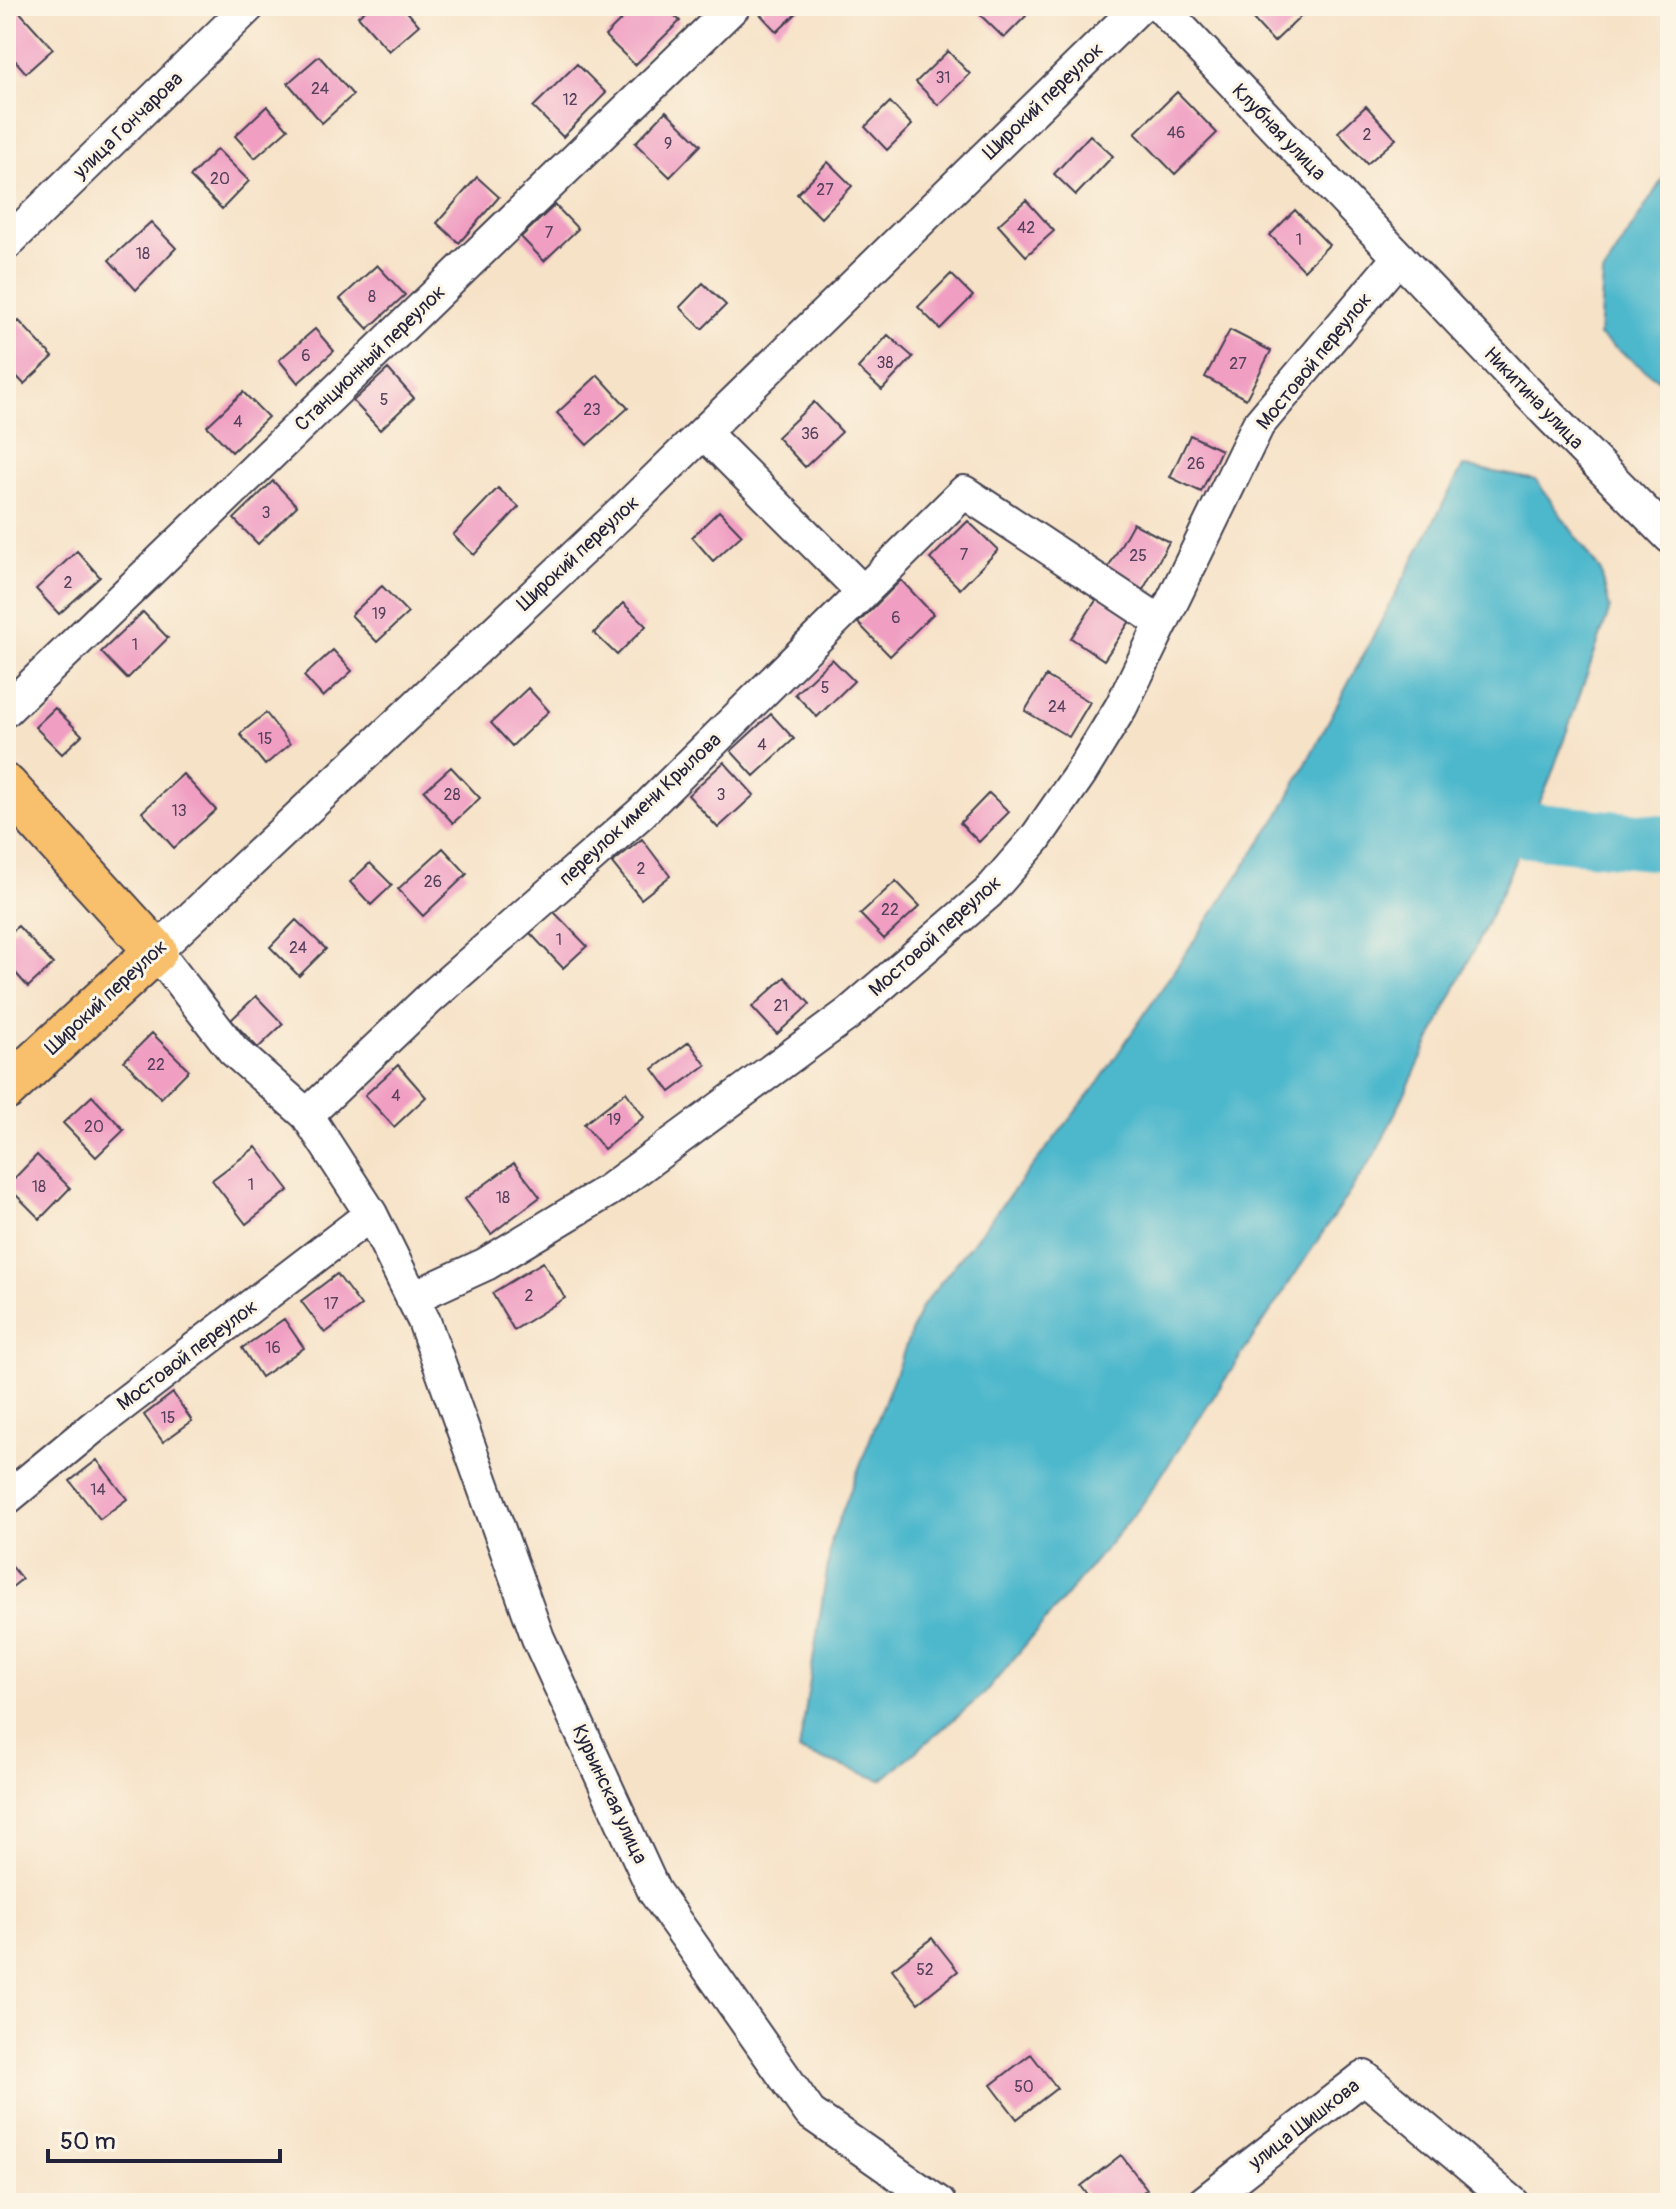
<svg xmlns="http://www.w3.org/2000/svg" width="1676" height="2209" font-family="Pangolin,sans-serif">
  <rect width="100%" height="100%" fill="#fcf5e5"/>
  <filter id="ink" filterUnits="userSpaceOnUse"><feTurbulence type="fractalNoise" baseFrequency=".0125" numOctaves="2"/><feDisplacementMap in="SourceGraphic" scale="16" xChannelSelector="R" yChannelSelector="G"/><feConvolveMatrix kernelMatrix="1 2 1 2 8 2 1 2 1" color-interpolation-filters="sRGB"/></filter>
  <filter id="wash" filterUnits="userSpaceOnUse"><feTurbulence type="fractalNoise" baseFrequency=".006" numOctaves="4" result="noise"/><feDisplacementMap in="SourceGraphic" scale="32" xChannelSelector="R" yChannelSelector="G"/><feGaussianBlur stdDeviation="1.8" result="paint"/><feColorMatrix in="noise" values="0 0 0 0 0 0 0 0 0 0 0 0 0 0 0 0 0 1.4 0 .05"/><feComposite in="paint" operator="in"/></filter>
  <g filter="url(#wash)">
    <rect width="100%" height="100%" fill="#f6e2c7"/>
    <path fill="#4eb8cc" stroke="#386d84" stroke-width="2" d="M1670,167v221l-71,-52 4,-62z
      M1463,466l73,14 65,92 9,37 -59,167 -49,115 -125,260 -236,355 -155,186 -104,88 -83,-29 33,-213 88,-229 178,-226 181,-268z"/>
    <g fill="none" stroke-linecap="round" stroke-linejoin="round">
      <path stroke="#4eb8cc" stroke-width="56" d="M1528,830l142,14"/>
    </g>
    <g id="blocks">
      <path fill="#f09ec2" d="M370,6h32l17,19 -30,26 -31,-35z
        M635,6h30l15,15 -45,44 -30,-29z
        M766,6h38l-27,26 -18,-19z
        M971,6h45l10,10 -22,22z
        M1241,6h71l-38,36z
        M17,9l36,40 -27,24 -20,-23v-32z
        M948,51l22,23 -32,31 -22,-23z
        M319,56l34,39 -31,28 -34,-40z
        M577,64l29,29 -43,44 -30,-30z
        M1177,92l40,41 -42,41 -40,-41z
        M890,102l22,23 -25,25 -22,-23z
        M267,106l21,23 -33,29 -20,-22z
        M1366,106l30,33 -29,25 -29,-32z
        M666,111l35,34 -31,32 -35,-34z
        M1090,135l23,21 -37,39 -22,-21z
        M217,149l32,32 -27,28 -32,-32z
        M828,162l24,24 -31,32 -24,-24z
        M477,177l22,20 -40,46 -22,-20z
        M1026,200l28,31 -28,25 -28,-31z
        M555,205l23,24 -34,32 -23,-24z
        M1295,210l34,35 -25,25 -34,-35z
        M151,222l25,26 -40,42 -27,-30z
        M377,265l28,30 -37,34 -28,-30z
        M951,274l22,22 -33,33 -22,-22z
        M703,283l23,22 -24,24 -22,-22z
        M19,321l34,36 -29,27 -18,-19v-32z
        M315,329l19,22 -36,32 -19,-23z
        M1230,330l41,21 -25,48 -41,-22z
        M888,335l25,22 -31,33 -24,-22z
        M388,369l26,29 -34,32 -27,-29z
        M598,375l30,33 -41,37 -30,-32z
        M243,392l25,25 -36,35 -25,-26z
        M814,402l28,30 -37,35 -28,-30z
        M1190,435l31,15 -20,42 -31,-15z
        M273,481l24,25 -39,38 -24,-25z
        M498,488l21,19 -45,48 -21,-20z
        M719,511l23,24 -29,26 -21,-24z
        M968,521l30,29 -38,39 -30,-30z
        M1133,523l36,19 -26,48 -36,-20z
        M77,551l23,26 -41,37 -23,-25z
        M901,580l32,34 -43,42 -32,-33z
        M382,586l26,27 -31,29 -26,-27z
        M1099,596l33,22 -28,42 -33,-22z
        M623,603l23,23 -29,29 -23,-22z
        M143,612l25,26 -41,41 -26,-27z
        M333,650l19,21 -29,26 -19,-21z
        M832,659l22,22 -37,36 -22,-23z
        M1046,676l44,26 -21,35 -44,-26z
        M528,688l21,23 -37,35 -21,-23z
        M55,708l27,27 -20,19 -27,-27z
        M266,713l24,31 -25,21 -25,-31z
        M771,714l23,25 -40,37 -23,-25z
        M724,762l30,33 -36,33 -30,-33z
        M451,767l29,31 -27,25 -29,-32z
        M183,774l33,36 -42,38 -32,-36z
        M989,793l20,19 -30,30 -19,-19z
        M642,839l28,37 -29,23 -29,-36z
        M443,848l24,26 -44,42 -25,-27z
        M370,863l22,22 -21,20 -21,-23z
        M896,881l24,25 -36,33 -24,-25z
        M553,911l34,35 -24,22 -33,-35z
        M296,920l30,29 -27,27 -29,-29z
        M18,926l35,38 -25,23 -22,-25v-26z
        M785,977l25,27 -33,30 -25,-27z
        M256,996l27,28 -25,24 -27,-28z
        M152,1033l37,37 -28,28 -37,-37z
        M689,1042l17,23 -36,27 -17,-23z
        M398,1065l28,32 -32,30 -29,-32z
        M626,1092l18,25 -40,32 -20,-25z
        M92,1096l32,34 -28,27 -33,-34z
        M256,1147l33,43 -43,34 -34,-44z
        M37,1155l33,33 -30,31 -33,-33z
        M514,1163l26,34 -49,37 -26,-35z
        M543,1262l22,36 -51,32 -22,-37z
        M337,1274l24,32 -36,27 -24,-32z
        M284,1319l20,29 -43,29 -19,-29z
        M173,1393l19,28 -29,21 -19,-27z
        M97,1460l30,39 -27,20 -30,-38z
        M6,1559l16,20 -16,13z
        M932,1938l26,33 -40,32 -26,-34z
        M1031,2054l26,34 -40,31 -26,-34z
        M1121,2155l26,34 -19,14h-34l-13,-17z"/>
    </g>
  </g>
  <g filter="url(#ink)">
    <use href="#blocks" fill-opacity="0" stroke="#423f50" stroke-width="2"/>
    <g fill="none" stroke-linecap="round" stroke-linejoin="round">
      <g stroke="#423f50" stroke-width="36">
        <path id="minor" d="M1160,6l390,410 120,121
          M6,244l243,-238
          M704,433l159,159
          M6,710l728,-704
          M307,1115l122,-116 211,-185 324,-322 198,131
          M412,1298l74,-34 123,-74 239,-176 140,-121 47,-54 45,-65 41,-67 137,-282 141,-168
          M6,1499l91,-75 274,-210
          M939,2203l-129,-90 -156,-222 -116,-253 -114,-317 -53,-107 -64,-99 -74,-65 -77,-99 465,-438 519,-507
          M1203,2203l161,-126 149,126"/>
      </g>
      <g stroke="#423f50" stroke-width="46">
        <path id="major" d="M6,786l150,165 -150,138"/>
      </g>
      <use href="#minor" stroke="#fff" stroke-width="32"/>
      <use href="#major" stroke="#f8bf6c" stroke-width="42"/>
    </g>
  </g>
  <g text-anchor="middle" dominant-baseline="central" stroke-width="6" stroke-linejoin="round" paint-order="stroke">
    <g font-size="16" fill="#56415d">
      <text x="943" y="78">31</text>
      <text x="320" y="89">24</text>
      <text x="570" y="100">12</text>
      <text x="1176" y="133">46</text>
      <text x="1367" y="135">2</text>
      <text x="668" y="144">9</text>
      <text x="220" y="179">20</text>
      <text x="825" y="190">27</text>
      <text x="1026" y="228">42</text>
      <text x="549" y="233">7</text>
      <text x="1299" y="240">1</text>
      <text x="143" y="254">18</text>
      <text x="372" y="297">8</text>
      <text x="306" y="356">6</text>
      <text x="885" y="363">38</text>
      <text x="1238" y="364">27</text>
      <text x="384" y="400">5</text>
      <text x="592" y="410">23</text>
      <text x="238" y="422">4</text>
      <text x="810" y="434">36</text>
      <text x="1196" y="464">26</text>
      <text x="266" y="513">3</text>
      <text x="964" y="555">7</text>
      <text x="1138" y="556">25</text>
      <text x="68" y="583">2</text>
      <text x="379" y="614">19</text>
      <text x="896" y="618">6</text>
      <text x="135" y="645">1</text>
      <text x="825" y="688">5</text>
      <text x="1057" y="707">24</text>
      <text x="265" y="739">15</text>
      <text x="762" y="745">4</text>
      <text x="452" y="795">28</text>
      <text x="721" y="795">3</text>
      <text x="179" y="811">13</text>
      <text x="641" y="869">2</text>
      <text x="433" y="882">26</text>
      <text x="890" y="910">22</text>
      <text x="559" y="940">1</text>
      <text x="298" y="948">24</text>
      <text x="781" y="1006">21</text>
      <text x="156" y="1065">22</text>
      <text x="396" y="1096">4</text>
      <text x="614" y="1120">19</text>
      <text x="94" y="1127">20</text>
      <text x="251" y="1185">1</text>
      <text x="39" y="1187">18</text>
      <text x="503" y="1198">18</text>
      <text x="529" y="1296">2</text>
      <text x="331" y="1304">17</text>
      <text x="273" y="1348">16</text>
      <text x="168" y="1418">15</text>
      <text x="98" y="1490">14</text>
      <text x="925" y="1970">52</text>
      <text x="1024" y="2087">50</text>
    </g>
    <g font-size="20" fill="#22223b" stroke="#fcf5e5">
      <text transform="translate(1043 101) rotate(-44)">Широкий переулок</text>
      <text transform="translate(128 125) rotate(-44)">улица Гончарова</text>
      <text transform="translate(1279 132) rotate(46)">Клубная улица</text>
      <text transform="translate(370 358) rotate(-44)">Станционный переулок</text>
      <text transform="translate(1314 361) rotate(-51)">Мостовой переулок</text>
      <text transform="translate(1534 398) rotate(46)">Никитина улица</text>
      <text transform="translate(578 553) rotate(-43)">Широкий переулок</text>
      <text transform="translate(640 809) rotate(-43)">переулок имени Крылова</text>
      <text transform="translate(935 936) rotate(-42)">Мостовой переулок</text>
      <text transform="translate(106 997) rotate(-43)">Широкий переулок</text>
      <text transform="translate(187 1355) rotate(-37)">Мостовой переулок</text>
      <text transform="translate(610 1794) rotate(65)">Курьинская улица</text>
      <text transform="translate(1304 2124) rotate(-38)">улица Шишкова</text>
    </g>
  </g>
  <rect width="1676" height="2209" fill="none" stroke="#fcf5e5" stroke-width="32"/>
  <path d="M48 2149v12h232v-12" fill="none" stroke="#22223b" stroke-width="4"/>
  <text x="60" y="2149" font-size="24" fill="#22223b" stroke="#fcf5e5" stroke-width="6" paint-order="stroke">50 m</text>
</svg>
